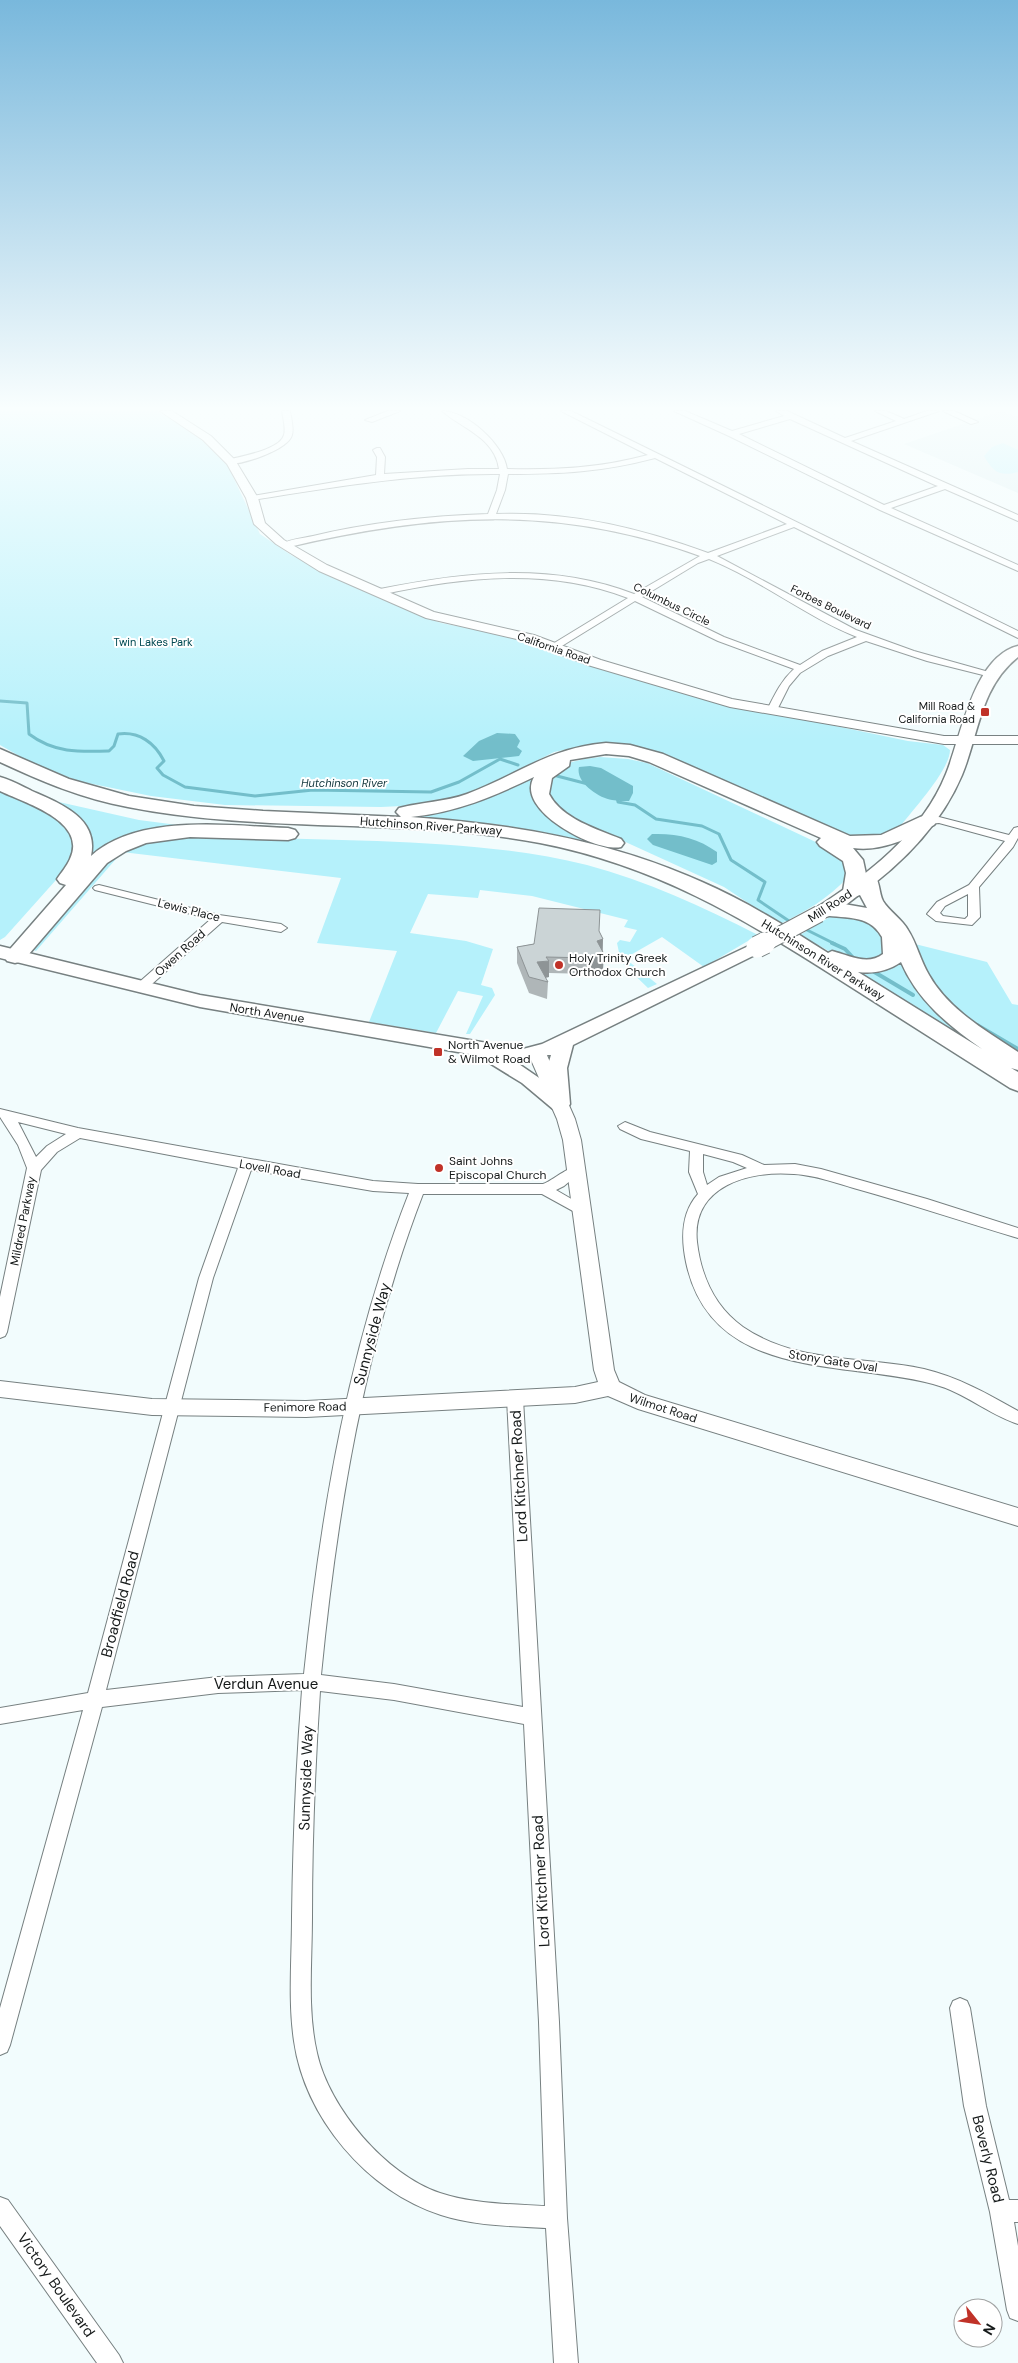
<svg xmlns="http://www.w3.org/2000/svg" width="1018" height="2363" font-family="'DM Sans',sans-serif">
  <rect width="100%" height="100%" fill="#f2fcfd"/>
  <path fill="#dceff2" d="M1001,411l17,6v76l-114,-49z"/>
  <path fill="#b5f1fb" d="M0,411h157l39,23 32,32 32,68 31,21 32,17 99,44 19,7 62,12 294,83 111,23 35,4 7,5c0,20 -39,62 -52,79l-9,6 -43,2 -217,-91 -41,-1 -34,7 -69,35 -33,13 -29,5 -42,2 -156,-2 -74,-9 -73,-15 -50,-20 -28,-16z
    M1003,443l15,7v22c-18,5 -25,0 -34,-16l8,-9z
    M600,757l28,2 19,4 190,89 9,6 2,19c-20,22 -42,34 -68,47l-56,-37 -151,-69 -17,-10 -9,-12c0,-4 -1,-12 1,-16 7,-18 36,-21 52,-23z
    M542,768l-9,22 70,53 -3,3 -62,-15 -44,-7 -96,-8 26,-3z
    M0,789l62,31 12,12 -1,29 -68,76 -5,3z
    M50,800l89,20 62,8 -49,4 -74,45c4,-9 12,-20 13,-29 4,-22 -26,-37 -41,-48z
    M180,836c66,1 131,3 197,5 71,3 141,7 210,24 60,16 116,42 171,70l-54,32 -42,-30 -35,20v3l30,24 -9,4 -27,-26 -4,-19 3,-3 10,2 7,-12 -13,-3 4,-7 -96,-24 -52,-6 -2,8 -50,-4 -18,39 56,8 27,8 -12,36 11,3 3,7 -25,39h-4l17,-38 -25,-5 -22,42 -67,-11 28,-71 -80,-8 24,-65 -219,-26 -86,99 -4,-2 70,-84 29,-20z
    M844,912l37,14 6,30 -21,7 -32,-9 -34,-19 33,-20z
    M911,943l76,19 25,42 6,1v50l-65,-43 -19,-23z
    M899,950l21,40 98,78v6l-172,-108 30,4z"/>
  <path fill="#73beca" d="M497,733l18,1 5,7 -3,6 5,4 -3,5 -46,5 -10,-5 16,-15z
    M590,766l11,2 32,18v7l-4,8c-6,0 -11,0 -17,-1 -13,-2 -37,-18 -33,-33z
    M652,834c24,-1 46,4 65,18v10l-5,3 -59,-20 -6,-6z"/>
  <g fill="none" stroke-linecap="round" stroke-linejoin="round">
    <path stroke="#73beca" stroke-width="3" d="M0,701l27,2 2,31c25,19 50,18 80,17l5,-5 4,-12c21,-3 37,9 46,27l-7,7 6,7 22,12 70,9 58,-6 118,2 28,-10 41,-23 18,6
      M557,776l31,8
      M617,797l1,5 17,3 21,14 46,7 17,8 12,26 34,22 -7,18 34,23
      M803,928l32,16"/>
    <path stroke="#73beca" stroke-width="4" d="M832,943l13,6 11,12
      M871,970l42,25
      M977,1025l41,24"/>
    <g stroke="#778081" stroke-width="2">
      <path id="street" d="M282,411h8c1,7 4,17 2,24 -4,15 -50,30 -64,29v-4c13,-4 52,-10 56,-25 2,-7 -1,-17 -2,-24z
        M388,411h12l-28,11 -7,-2z
        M442,411c25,0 62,34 65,58 51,1 92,-1 141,-14l-87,-44h10l447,220v7l-224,-111 -77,29 139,74 58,21 82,23 -5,3 -64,-16 -61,-20 -38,15 -28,17 -11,13 -13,26 -4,1 -5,-3c8,-16 14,-29 27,-41l-76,-28 -83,-40 -78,48h-6v-4l77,-47c-81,-31 -166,-21 -248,-3l-4,-3 4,-3c85,-17 171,-27 254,5l66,-38c-144,-52 -268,-43 -415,-8l-4,-3c7,-6 23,-7 32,-9 58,-14 116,-20 175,-22l9,-24 3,-16c-84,-1 -165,13 -248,26l-4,-2 4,-2 124,-21 1,-18 -4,-7 4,-2h3l5,9 -1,17 84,-5h31c-4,-31 -36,-40 -57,-58zM655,458l132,66 -79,29c-67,-25 -139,-42 -212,-39l9,-24 3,-16c54,0 94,-2 147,-16zM709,559c52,21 96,57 148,78l-35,14 -22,14 -76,-28 -82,-40 56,-34z
        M674,411h11l47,20 52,-15 -8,-5h11l58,27 51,-17 -21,-10h11l18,8 23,-8h12l-88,30 167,74v6l-73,-32 -54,19 127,57v6l-138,-61 -151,-74zM790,419l145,66 3,1 -54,19 -145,-71z
        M943,411h11l24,11 -7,2z
        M939,817l70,18 5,-7 4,-1v11l-5,9 -34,40 1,30 -8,8 -36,-4 -9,-7 10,-12 32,-17 36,-44 -66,-18 -12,1 -5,-3 5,-3zM968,894v22l-3,3 -22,-3 -3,-3 5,-7z
        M99,885l120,30 62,9 6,4 -6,4 -59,-10 -78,69h-8l-2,-3 2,-3 75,-66 -116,-29 -2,-2 2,-2z
        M0,1109l78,19 295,53 45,3h125c11,-4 27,-20 38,-17l2,3 -19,16 -8,4 31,18 2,3 -2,3 -5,2 -40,-22h-119c-59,153 -86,318 -102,481l73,9 129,23 -16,-308 3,-4 5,-2 5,2 3,4 36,623 8,196 11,145h-24l-8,-135c-35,-2 -71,-2 -105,-13 -74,-24 -136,-97 -147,-174 -6,-40 -2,-83 -2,-124 1,-76 4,-152 10,-227l-84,3 -116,14 -92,338 -3,7 -7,3v-47l83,-298 -83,14v-16l88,-15 111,-415 39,-110 -158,-30 -23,14 -16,18 -34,162 -2,4 -5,2v-41l27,-129 -9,-23 -18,-28zM18,1122l48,12 -19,12 -11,11zM251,1170l122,21 36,2c-60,153 -88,318 -105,481l-86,3 -112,13 107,-412zM320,1691l74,9 130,24 15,298 6,184c-35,-2 -72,-2 -105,-13 -54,-18 -111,-85 -123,-140 -10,-43 -5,-91 -5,-136 0,-75 3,-151 8,-226z
        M625,1122l25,10 92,23 22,10 31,-1 26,5 106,30 91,29v10c-54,-16 -107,-34 -161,-49 -21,-6 -42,-14 -63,-15 -45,-4 -103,12 -97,68 4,34 18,65 46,85 54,37 120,29 181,42 34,8 64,25 94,42v13c-30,-10 -54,-32 -85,-40 -88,-24 -222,-2 -247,-122 -5,-24 -5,-49 12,-68l-9,-22 1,-21 -49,-12 -21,-10 -2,-3zM703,1154l30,8 14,6 -28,9 -12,8 -4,-13z
        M960,1998l7,3 3,7 16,98 23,94h9v22h-4l4,24v75l-8,-3 -3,-8 -17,-98 -26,-106 -14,-98 3,-7z
        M0,2197l8,3 111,155 4,8h-26l-97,-137z"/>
    </g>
    <g stroke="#778081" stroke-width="2">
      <path id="secondary" d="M160,411h12l39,25 24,24 23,38 7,25 19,17 43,25 107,47 100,23 67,25 131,39 212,37h74v8h-74l-214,-37 -139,-41 -66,-25 -99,-23 -107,-47 -43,-27 -22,-20 -8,-26 -19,-34 -24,-24z
        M537,1047l6,2 3,4 29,66 6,21 33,230 5,12 26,13 373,113v18l-380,-117 -30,-13 -33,7 -269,14 -154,-2 -152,-18v-16l152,18 154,2 269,-14 23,-5 -4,-12 -31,-230 -6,-21 -29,-66 3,-4z"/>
    </g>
    <g stroke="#778081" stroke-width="3">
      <path id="primary" d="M1018,646v11c-38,30 -39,77 -56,118 -21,50 -62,91 -106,122 -12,9 -28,25 -43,21l-3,-4 3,-4c53,-34 109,-76 133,-136 15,-36 27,-117 72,-128z
        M757,942l6,1 3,4 -3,4 -190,94 -6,23 3,36 -3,5 -7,2 -7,-2 -31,-26 -39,-24 -2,-3 -281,-49 -200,-49v-12l200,49 323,54 19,-5zM548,1055h3l-4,13 1,16 -35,-24 10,1z"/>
    </g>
    <g stroke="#778081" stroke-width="3">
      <path id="highway" d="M606,743l24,2 33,9 187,82 31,-1 39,-18 7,-2 7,2 3,4 -3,4c-25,13 -52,27 -81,23l10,12 3,14 9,2c5,7 4,17 8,25 6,10 19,18 25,29 9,14 12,30 21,45 19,34 57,56 89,77v18l-7,-2 7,4v19l-8,-3c-57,-36 -113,-72 -170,-108 -99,-63 -183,-114 -300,-137 -136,-26 -276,-9 -412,-36 -45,-8 -87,-26 -128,-45v-13l69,30 60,17 65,10 69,5 138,6 -5,-5 3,-4c23,-6 46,-6 68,-14 51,-19 81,-46 139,-51zM606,754l23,2 20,6 172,76 -4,4 3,4 23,15 3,12 -3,18 3,4 7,2 7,-2 7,13 -23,-4 -25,2 -4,4 4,4c23,6 49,-2 63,23l1,17c-15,12 -35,1 -51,-3l-4,2c-41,-26 -82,-52 -126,-71 -93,-42 -191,-58 -291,-65 46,-5 81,-20 123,-40 -20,34 64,76 87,70l3,-4 -3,-4c-24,-10 -59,-20 -72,-45l3,-16 17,-12 1,-6zM901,962c16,38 48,64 81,87l-124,-77c15,2 30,-1 43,-10z
        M0,777c11,3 22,9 32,14 29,13 67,27 59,65 48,-43 138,-30 197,-28l7,2 3,4 -3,4 -7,2 -98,-3 -44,6 -20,8 -19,12 -84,98 -8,2 -8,-2 -3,-5 62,-71 -6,-2 -3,-4c4,-6 10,-13 13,-20 18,-38 -45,-56 -70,-68z"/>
    </g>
    <use href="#street" fill="#fff" fill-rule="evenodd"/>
    <use href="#secondary" fill="#fff" fill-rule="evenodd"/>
    <use href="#primary" fill="#fff" fill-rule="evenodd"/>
    <use href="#highway" fill="#fff" fill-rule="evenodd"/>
    <g stroke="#778081" stroke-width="18" stroke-linecap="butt">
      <path id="primary-bridge-far1" d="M763,944l56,-30"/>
    </g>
    <g stroke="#778081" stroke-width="23" stroke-linecap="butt">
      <path id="primary-bridge" d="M757,947l8,-4"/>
    </g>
    <use href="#primary-bridge-far1" stroke="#fff" stroke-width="16"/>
    <use href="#primary-bridge" stroke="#fff" stroke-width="21"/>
  </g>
  <path fill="#afb6b8" d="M599,931l4,8v31l-12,4 -42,-1v4l-4,1 3,4 -1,17 -18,-6 -12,-30v-16z"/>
  <path fill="#8e9496" d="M603,939l-1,15h2l-1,16 -12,4v-16l6,-17z
    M549,961v16l-12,2v-17z"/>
  <path fill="#cbd4d6" stroke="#8e9496" d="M539,908l61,2 -1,21 4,8 -6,2 7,13 -13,4 -45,-1 3,4 -12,1 11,20 -19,-5 -12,-30 17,-3z"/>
  <linearGradient id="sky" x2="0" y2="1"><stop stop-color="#79b8dc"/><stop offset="0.55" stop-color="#f9fefe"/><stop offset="1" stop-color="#f9fefe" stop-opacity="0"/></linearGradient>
  <rect width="1018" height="742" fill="url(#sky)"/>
  <g fill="#c03228" stroke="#fff" stroke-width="2">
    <rect x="980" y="707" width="10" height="10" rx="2.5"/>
    <circle cx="559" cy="965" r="5"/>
    <rect x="433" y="1047" width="10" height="10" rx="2.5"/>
    <circle cx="439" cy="1168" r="5"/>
  </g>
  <g text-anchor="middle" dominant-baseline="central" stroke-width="4" stroke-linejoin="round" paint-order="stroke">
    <g font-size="11" fill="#151919" stroke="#fff">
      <text transform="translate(672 604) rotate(26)">Columbus Circle</text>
      <text transform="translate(831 607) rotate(26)">Forbes Boulevard</text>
      <text transform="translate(554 648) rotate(19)">California Road</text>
    </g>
    <g font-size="11" fill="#004952" stroke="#fff">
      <text x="153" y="642">Twin Lakes Park</text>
    </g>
    <g font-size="11" fill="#151919" stroke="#fff" text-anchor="end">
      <text x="975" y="706">Mill Road &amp;<tspan x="975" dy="13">California Road</tspan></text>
    </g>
    <g font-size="11" font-style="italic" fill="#12363c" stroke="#fff">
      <text x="344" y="783">Hutchinson River</text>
    </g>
    <g font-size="12" fill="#151919" stroke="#fff">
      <text transform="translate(431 826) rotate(4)">Hutchinson River Parkway</text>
      <text transform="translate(830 906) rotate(-33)">Mill Road</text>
      <text transform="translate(189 910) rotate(14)">Lewis Place</text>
      <text transform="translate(180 953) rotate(-42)">Owen Road</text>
      <text transform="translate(823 960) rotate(32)">Hutchinson River Parkway</text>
      <text transform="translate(267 1013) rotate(9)">North Avenue</text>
      <text transform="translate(270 1169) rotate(10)">Lovell Road</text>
      <text transform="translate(23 1221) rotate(-79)">Mildred Parkway</text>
      <text transform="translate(833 1361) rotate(9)">Stony Gate Oval</text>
      <text transform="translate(305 1407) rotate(-1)">Fenimore Road</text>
      <text transform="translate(663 1408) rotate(18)">Wilmot Road</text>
    </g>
    <g font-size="12" fill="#151919" stroke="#fff" text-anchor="start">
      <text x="569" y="958">Holy Trinity Greek<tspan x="569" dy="14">Orthodox Church</tspan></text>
      <text x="448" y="1045">North Avenue<tspan x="448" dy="14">&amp; Wilmot Road</tspan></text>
      <text x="449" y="1161">Saint Johns<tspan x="449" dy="14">Episcopal Church</tspan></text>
    </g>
    <g font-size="15" fill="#151919" stroke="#fff">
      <text transform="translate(372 1334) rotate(-75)">Sunnyside Way</text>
      <text transform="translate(519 1476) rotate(-93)">Lord Kitchner Road</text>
      <text transform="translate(120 1604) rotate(-75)">Broadfield Road</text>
      <text x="266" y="1684">Verdun Avenue</text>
      <text transform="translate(306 1778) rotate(-88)">Sunnyside Way</text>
      <text transform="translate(541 1881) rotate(-93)">Lord Kitchner Road</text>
      <text transform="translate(988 2159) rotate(76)">Beverly Road</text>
      <text transform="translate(56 2285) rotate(55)">Victory Boulevard</text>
    </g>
  </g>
  <g transform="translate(978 2323) rotate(120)"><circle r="24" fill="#ffffff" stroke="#a1a3a3"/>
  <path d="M0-4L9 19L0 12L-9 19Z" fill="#c03228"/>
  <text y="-8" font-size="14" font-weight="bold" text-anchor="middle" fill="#151919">N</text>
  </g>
</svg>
